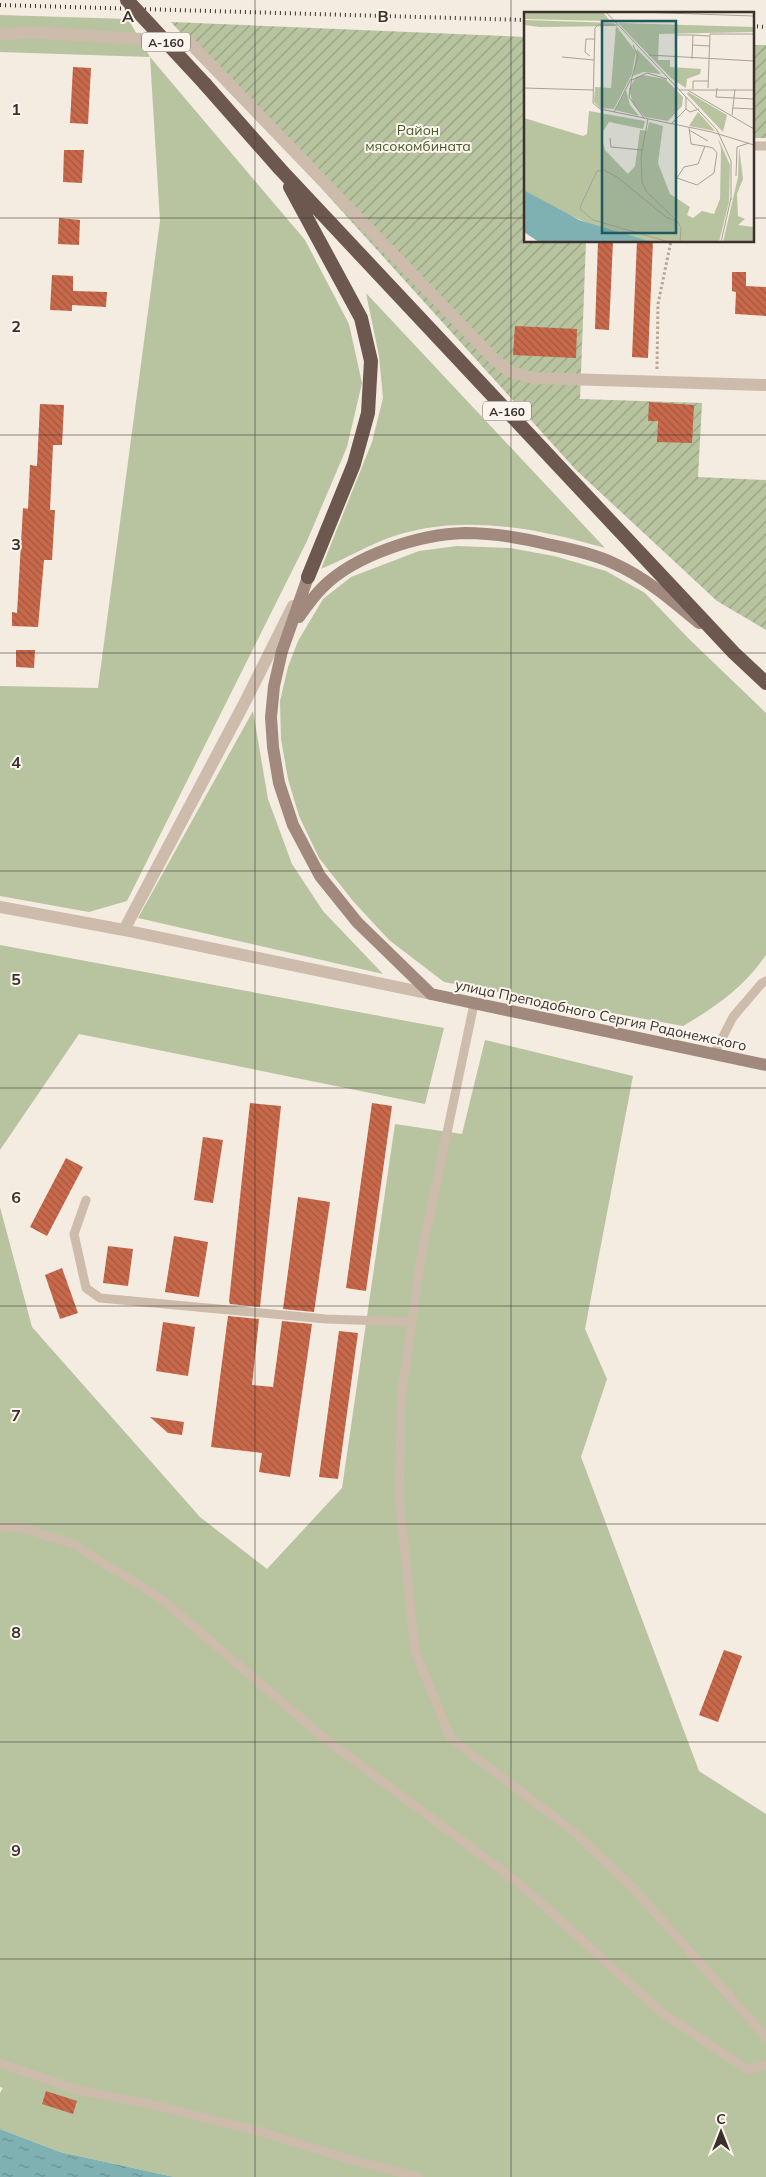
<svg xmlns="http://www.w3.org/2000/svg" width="766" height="2177" font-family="Mulish,sans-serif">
  <defs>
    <pattern id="garden-furrows" width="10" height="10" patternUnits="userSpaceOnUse" patternTransform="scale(1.25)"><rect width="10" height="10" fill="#b8c4a0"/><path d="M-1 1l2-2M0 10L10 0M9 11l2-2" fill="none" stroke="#97a083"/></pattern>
    <pattern id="water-ripples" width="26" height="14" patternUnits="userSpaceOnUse" patternTransform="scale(1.25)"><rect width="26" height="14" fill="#7fb0b2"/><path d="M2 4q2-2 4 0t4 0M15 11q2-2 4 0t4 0" fill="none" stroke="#699091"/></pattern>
    <pattern id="building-back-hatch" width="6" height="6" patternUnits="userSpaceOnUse" patternTransform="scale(1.25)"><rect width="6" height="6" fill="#c8694b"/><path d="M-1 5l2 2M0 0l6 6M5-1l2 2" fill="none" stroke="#a4573f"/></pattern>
  </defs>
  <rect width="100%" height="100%" fill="#f4ebe1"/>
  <path fill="#b8c4a0" d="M0,15l128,4 22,38 155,183 44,84 13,59 -15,64 -40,94 -180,360 -38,11 -89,-16v-210l98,2 62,-467 -10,-164 -150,-5z
    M366,293l239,255c-71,-21 -151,-36 -222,-8 -21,9 -41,20 -62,29l51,-127 11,-44 -4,-42z
    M457,546l53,2 44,8 52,15 39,22 43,45 78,75v242c-23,33 -49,51 -83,71l-239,-44 -55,-42 -36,-39 -34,-43 -20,-42 -11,-37 -7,-40 -1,-38 8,-34 10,-26 25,-42 28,-22 68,-26z
    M253,711l15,88 24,65 31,47 60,63 -245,-56z
    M0,945l444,83 -19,76 -346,-70 -79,116z
    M485,1040l148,36 -48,253 22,50 -26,78 118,314 67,43v363h-592l-114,-25 -60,-23v-36l3,-5 -3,-1v-880l32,120 168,190 67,52 75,-81 53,-364 67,10z"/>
  <path fill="url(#garden-furrows)" d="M171,22l354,15v204h61l-6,158 122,4 -4,74 68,3v150l-49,-29 -141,-131z
    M752,45h14v93h-14z"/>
  <path fill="url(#water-ripples)" d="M0,2129l60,23 114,25h-174z"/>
  <path fill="url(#building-back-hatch)" d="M73,67l18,1 -3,56 -18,-1z
    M64,150h20l-2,33 -19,-1z
    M59,218l21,2 -1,25 -21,-1z
    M598,241h15l-4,89 -14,-1z
    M637,241h16l-5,117 -16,-1z
    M732,272h14v14l20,1v29l-31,-2 1,-22 -4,-1z
    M52,275l21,1v15l34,1 -1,15 -34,-2v6l-22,-1z
    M515,326l62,3 -1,29 -63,-3z
    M649,402l45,3 -2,38 -35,-1 1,-21h-10z
    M40,404l24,1 -2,40h-9l-3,65h5l-3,50h-8l-6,67 -26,-1v-14l5,1 6,-105 5,1 2,-44 7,1z
    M16,650h19l-1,18 -18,-1z
    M250,1103l31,3 -21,201 -30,-3 -1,-3z
    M372,1103l20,3 -26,185 -20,-3z
    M203,1137l20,3 -10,63 -19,-3z
    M66,1158l17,9 -36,69 -17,-9z
    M298,1197l32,5 -16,110 -31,-3z
    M174,1236l34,6 -9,55 -34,-5z
    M108,1246l25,3 -5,37 -25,-3z
    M62,1268l16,45 -18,6 -15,-44z
    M228,1316l31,3 -7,66 21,2 9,-66 30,3 -22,153 -31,-5 3,-19 -51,-6z
    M163,1322l32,5 -7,49 -32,-5z
    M339,1331l19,2 -20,146 -19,-2z
    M150,1417l34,5 -2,13 -14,-2z
    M724,1650l18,6 -24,66 -19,-7z
    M46,2091l31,10 -4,13 -31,-10z"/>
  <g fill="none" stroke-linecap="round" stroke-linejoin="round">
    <path stroke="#b9a596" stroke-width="3" stroke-dasharray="2.5 2.5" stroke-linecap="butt" d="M657,369l1,-65 13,-63"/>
    <path stroke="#cdbbac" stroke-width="9" d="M752,146h14
      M474,1004l-52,248 -20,138 -3,106 16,155 36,88 123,93 59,56 133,149
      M714,1054l19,-37 29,-34 4,-2
      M86,1200l-12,34 12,54 14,10 226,21 86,3
      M0,1527l22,1 51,16 87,54 164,140 196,146 140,127 88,59 18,-5
      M0,2063l77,27 77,15 107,27 87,27 71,18"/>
    <path stroke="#cdbbac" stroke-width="12" d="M0,35l28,-3 161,10 305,317 15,12 24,7 233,7"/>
    <path stroke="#cdbbac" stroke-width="12" d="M0,907l124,23 307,64
      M124,930l122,-230 47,-94"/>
    <path stroke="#a18a7d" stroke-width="12" d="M308,577l-26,74 -8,35 -3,31 2,30 6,36 14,42 27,51 37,46 74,72 335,71
      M299,617c7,-10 15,-21 24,-30 32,-32 97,-53 142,-54 29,0 58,5 86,12 20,4 43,9 62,18 32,14 60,38 86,60"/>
    <path stroke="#6c584f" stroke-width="14" d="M205,84l75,85 454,484 32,30
      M290,187l71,131 10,43 -3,52 -14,51 -46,113"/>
    <path stroke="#3b302b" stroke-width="4" stroke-dasharray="1 4" stroke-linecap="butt" d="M0,5l525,15
      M752,26l14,1"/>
    <path stroke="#6c584f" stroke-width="14" d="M127,0l78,84"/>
  </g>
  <path fill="none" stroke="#3b302b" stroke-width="1" stroke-opacity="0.55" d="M255,0v2177M511,0v2177M0,218h525M752,218h14M0,435h766M0,653h766M0,871h766M0,1088h766M0,1306h766M0,1524h766M0,1742h766M0,1959h766"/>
  <g text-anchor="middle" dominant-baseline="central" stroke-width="4" stroke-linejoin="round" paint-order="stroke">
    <g fill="#fbf5ee" stroke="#756b66" stroke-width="1">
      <rect x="142" y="32.5" width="48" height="19" rx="4"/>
      <rect x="483" y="401.5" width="48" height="19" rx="4"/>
    </g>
    <g font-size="12" font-weight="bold" fill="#3b302b">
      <text x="166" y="42">А-160</text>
      <text x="507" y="411">А-160</text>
    </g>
    <g font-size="14" fill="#4a5a2e" stroke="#fbf5ee">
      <text x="418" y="130">Район<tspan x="418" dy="16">мясокомбината</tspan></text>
    </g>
    <g font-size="14" fill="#3b302b" stroke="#fbf5ee">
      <text transform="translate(601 1015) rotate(12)">улица Преподобного Сергия Радонежского</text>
    </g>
  </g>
  <g transform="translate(524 12)">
    <rect width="230" height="230" fill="#f4ebe1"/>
    <path d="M0,0h79l7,9 -86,-2zM0,8l90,3 22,29 -4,22 -18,35 -14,-1 -6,-6 1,-15 16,1 5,-62 -76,1 -16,-2zM113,37l24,25 -17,-2 -11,4zM119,63l22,4 18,18 -1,9 -14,15 -23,-4 -12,-13 -4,-15 7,-12zM102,78l4,15 9,11 -24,-6zM164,80l39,23 -4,17 -36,-38zM65,99l56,10 -2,8 -34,-7 -8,13 4,15 23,24 7,-8 5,-36 7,1 2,-9 14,4 -5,37 12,31 20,13 -3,8 6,3 9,-7 12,3 6,-15 1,-50 -3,-11 12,27 -1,37 -10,40h-67l-45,-11 -82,-51 -1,-62 59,18 4,-2zM174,100l17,19 -26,-5zM215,135l4,32 -6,15 1,22 7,3 -7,6 16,2v15h-31l15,-65z" fill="#b8c4a0"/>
    <path d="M0,167l45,23 33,23 -2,3 -36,-15 -40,-23z" fill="#b8c4a0"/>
    <path d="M94,11l136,4v5l-95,2 -1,26h12v7l31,2 -1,5 -13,5 -1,9 -14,-9z" fill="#b8c4a0"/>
    <path d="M0,178l55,30 73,22h-113l-15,-10z" fill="#7fb0b2"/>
    <path fill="none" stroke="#aaa098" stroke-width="1" d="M82,0l111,118 14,31v39M114,0l116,4M94,13h-20l-3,3 -2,75 7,6 44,9M151,23h18M168,33l17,1M125,43l105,6M66,44l-5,-4 1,-13h9M38,45l32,3M168,47l1,-24 16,1M108,65l-3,20 15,21 68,14 42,13M108,65l6,-21 -5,-11M108,68l15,-7 20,6M0,76l69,2M184,76l2,-54h44M193,76l-1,9 18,1 1,-9M169,77v-8h15M155,78h75M165,79l65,38M162,85v12l4,3 9,-3M209,96l21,1M90,100l17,-33M208,103l2,-17 20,1M124,107l-7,37 1,26 4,9 32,31 3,6 -1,14M147,112l15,-15M165,115l2,17 18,3 4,1 4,5 -3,20 -17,12 -20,-7 7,-11 14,-3 7,-18M165,118l19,11M86,126l1,9 31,3M212,164l1,-29 12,-4M145,230l-76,-22 -13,-11 1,-4 16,-34 7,-1 13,7 49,40 12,5M197,230l10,-44"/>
    <path fill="#1f5a5e" fill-opacity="0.15" stroke="#1f5a5e" stroke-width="2.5" d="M78,9h74v212h-74z"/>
    <rect width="230" height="230" fill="none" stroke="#3b302b" stroke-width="2.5"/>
  </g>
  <g font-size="16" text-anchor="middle" font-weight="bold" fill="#3b302b" stroke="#fbf5ee" stroke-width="4" stroke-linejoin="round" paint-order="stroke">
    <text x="128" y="22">A</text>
    <text x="383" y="22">B</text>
    <text x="16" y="115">1</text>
    <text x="16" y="332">2</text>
    <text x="16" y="550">3</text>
    <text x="16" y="768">4</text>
    <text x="16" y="985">5</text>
    <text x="16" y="1203">6</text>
    <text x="16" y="1421">7</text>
    <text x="16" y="1638">8</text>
    <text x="16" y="1856">9</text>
  </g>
  <g transform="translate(721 2132)" stroke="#fbf5ee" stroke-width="4" paint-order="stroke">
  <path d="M0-4L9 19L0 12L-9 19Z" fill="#3b302b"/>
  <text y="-8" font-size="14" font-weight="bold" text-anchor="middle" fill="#3b302b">С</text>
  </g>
</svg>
